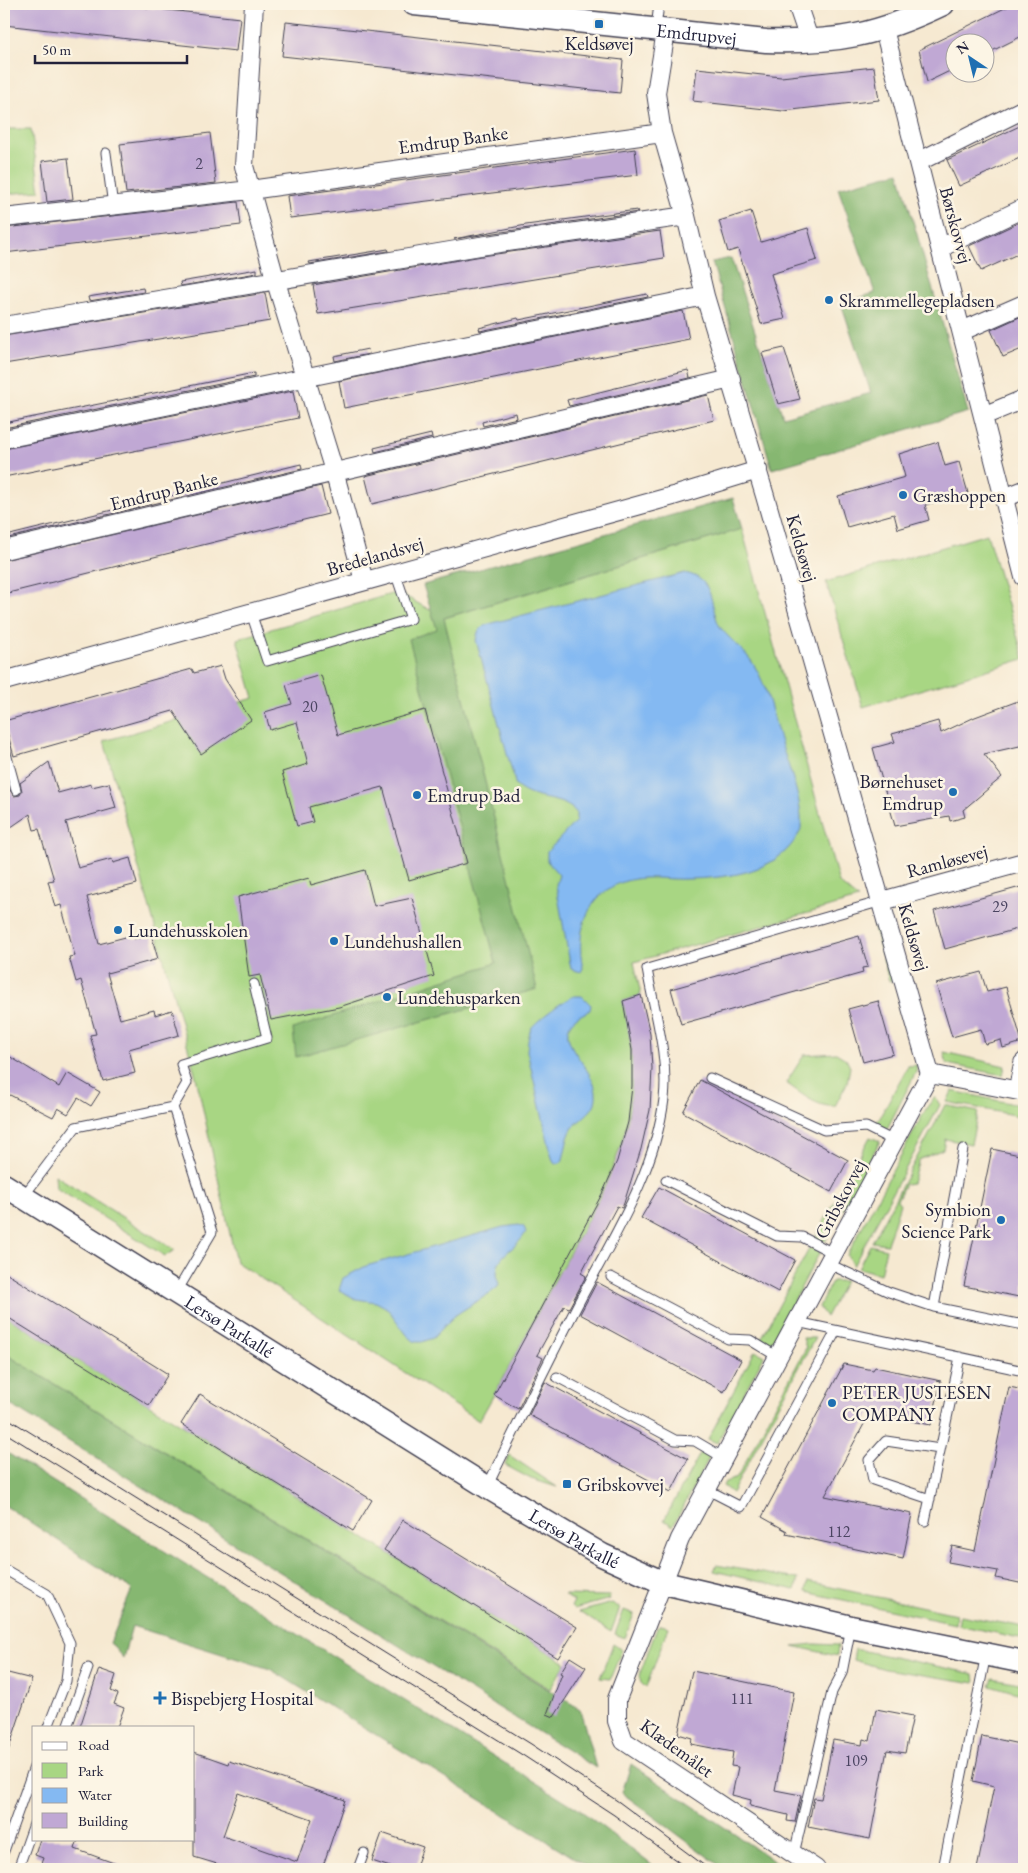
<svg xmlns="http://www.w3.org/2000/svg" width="1028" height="1873" font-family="'EB Garamond',serif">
  <rect width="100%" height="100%" fill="#fcf5e5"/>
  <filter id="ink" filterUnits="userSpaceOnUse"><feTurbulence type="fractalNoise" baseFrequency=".02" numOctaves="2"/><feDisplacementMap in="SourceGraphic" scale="10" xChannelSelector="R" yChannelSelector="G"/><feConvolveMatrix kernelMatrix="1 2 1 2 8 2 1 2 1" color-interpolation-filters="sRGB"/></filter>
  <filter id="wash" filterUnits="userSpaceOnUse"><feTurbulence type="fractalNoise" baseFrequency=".0096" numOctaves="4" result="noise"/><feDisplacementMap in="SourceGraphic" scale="20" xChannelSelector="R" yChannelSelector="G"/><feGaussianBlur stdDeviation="1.12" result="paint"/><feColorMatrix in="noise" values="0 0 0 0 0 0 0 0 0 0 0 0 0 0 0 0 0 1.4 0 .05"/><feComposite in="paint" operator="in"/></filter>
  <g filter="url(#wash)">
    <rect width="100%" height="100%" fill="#f6e9d1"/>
    <path fill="#a8d683" stroke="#657c5f" d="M4,129h27l9,62 -36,3z
      M742,529l97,354 19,16 -224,63 7,33 -18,6c29,119 -14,179 -68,279 -25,47 -49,95 -76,141l-243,-159 -40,-185 -92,-336 150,-43 -17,-59 161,-47 46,26z
      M987,534l37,125 -161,48 -37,-125z
      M877,923l16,57 -4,1 -16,-57z
      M944,1052l61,14 -2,9 -56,-11z
      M836,1053l10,6 4,8 -3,16 -12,23c-18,2 -34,-13 -49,-23l18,-28z
      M917,1065l-1,7 -29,57 -11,-5 32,-58z
      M952,1091l72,15v11l-77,-15z
      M935,1097l5,8 -87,161 -6,-11 80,-148z
      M945,1105l33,7 -7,32 -26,-5 -2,10 -24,11 -7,23 -7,1 -8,16 3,4 -13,40 -15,-2z
      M870,1137l10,4 -55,101 -10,-4z
      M55,1175l120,75 -10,6 -109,-68z
      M870,1245l16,4 -6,25 -22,-6z
      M810,1247l10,5 -49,92 -10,-5z
      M832,1281h13l-19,36 -7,-10z
      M4,1315l562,348 -16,26 -546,-336z
      M803,1338h12l-83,155 -9,-7 2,-4 12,-4 69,-130z
      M755,1351l9,5 -47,87 -9,-4z
      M701,1452l9,4 -37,70 -9,-6z
      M509,1455l48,32 -26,-8 -26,-14z
      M716,1565l82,14 -3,11 -81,-19z
      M808,1582l148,32 -1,10 -149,-32z
      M564,1595l45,1 1,3 -36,10 -3,-2 3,-6z
      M612,1603l8,5 -9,24 -32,-20z
      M624,1610l10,4 -9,24 -10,-4z
      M960,1615l64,12v12l-66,-14z
      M661,1625l7,2 -22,61 -5,-5 -2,-7 18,-48z
      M613,1644l9,6 -12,29 -10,-1z
      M814,1644l24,1 -1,11 -44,-10z
      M855,1649l119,25 1,9 -90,-14 -32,-9z
      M993,1678l31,6v11l-34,-10z"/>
    <path fill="#86b771" stroke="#546c56" d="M899,172l69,240 -196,57 -60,-207 19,-4 52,159 88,-24 -30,-90 34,-10 -37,-105z
      M733,498l9,31 -298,89 93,371 -241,68 -3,-28 203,-66 -87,-324 28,-10 -14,-44z
      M4,1353l576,356 16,59 -592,-367z
      M4,1451l576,359 77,59h-65l-322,-200 -138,-43 -9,32 -13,-15 22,-54 -128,-84z
      M631,1764l155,105h-62l-102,-76z"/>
    <path fill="#84b9f2" stroke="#536e96" d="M685,573c30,6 24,30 34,52 5,10 28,27 35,40 13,21 18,48 25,71 8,29 24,62 22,92 -1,5 -6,12 -9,16 -23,30 -69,34 -104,35 -18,1 -36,-3 -53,0 -45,7 -61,49 -52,89l-2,4 -10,-3 -15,-84 3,-10 -12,-14v-9l29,-31v-9c-16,-17 -40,-9 -60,-26l-40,-146 2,-8 7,-7z
      M574,996h8l9,9 -1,5c-6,4 -15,7 -19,13 -16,23 33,50 24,80 -3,10 -17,17 -23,26 -6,10 -6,22 -10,33l-7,2 -3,-6 -25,-107c1,-8 1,-17 5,-24 7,-8 33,-28 42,-31z
      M519,1225l5,2 2,5c-12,22 -36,21 -27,53l-3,4 -42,27 -21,22 -11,4h-7l-8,-7 -20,-27 -11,-6 -20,-3 -17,-9 4,-12 23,-12 137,-39z"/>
    <g id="blocks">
      <path fill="#c0a8d4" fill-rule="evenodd" d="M4,4h109l127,14 -4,33 -232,-26z
        M1013,4h11v31l-38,19v-12h-30v26l-29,14 -8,-32z
        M286,22l337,38 -3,33 -338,-37z
        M874,67l5,33 -96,11 -90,-10 4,-33 84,9z
        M1024,124v32l-65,30 -12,-26z
        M210,133l6,50 -90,10 -6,-49z
        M635,149l3,26 -348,43 -3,-22z
        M68,158l5,41 -26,3 -5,-41z
        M238,202l3,23 -237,28v-25z
        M637,210l1,2 -184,27 72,-14z
        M751,211l10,31 47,-14 9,32 -46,14 14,45 -24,5 -23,-75 -10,3 -9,-31z
        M1024,220v31l-43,20 -12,-25z
        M660,231l4,27 -346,56 -5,-29 169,-29z
        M388,249l1,2 -79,13 -1,-2z
        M257,269v4l-76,13 -1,-4z
        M143,288l1,4 -55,9 -1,-4z
        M265,293l5,28 -266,43v-28z
        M647,294l1,3 -168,34 -1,-3 39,-10 1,2z
        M683,311l6,28 -345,69 -5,-27z
        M1024,315v33l-21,9 -12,-27z
        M784,348l16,51 -22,5 -16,-51z
        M368,349l1,5 -34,7 -1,-5z
        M688,370l2,8 -121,28 -2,-6z
        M254,373v4l-250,51v-5z
        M293,391l5,27 -294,59v-28z
        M708,395l6,25 -342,84 -7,-28z
        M516,413l1,5 -34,8 -1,-4z
        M431,434l1,4 -57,14 -1,-4z
        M938,442l7,24 14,-4 9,31 -43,12 4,15 -31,9 -4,-15 -47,13 -9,-31 67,-19 -6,-23z
        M301,464l1,5 -298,70v-2l10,-3z
        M321,486l7,28 -324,80v-34z
        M221,666l4,13 26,41 -50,34 -28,-43 -159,45 -10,-35 188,-52 2,4z
        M321,675l17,60 87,-25 42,153 -58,17 -26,-93 -74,20 4,15 -16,4 -15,-54 26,-8 -11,-42 -27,8 -5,-18 27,-8 -6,-19z
        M1018,701l6,16v28l-40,9 18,23 -39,33 2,7 -15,4 -1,-5 -54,10 -22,-78 22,-6 -3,-8 46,-13 3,12 34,-16z
        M49,762l9,31 33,-9 1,3 17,-4 7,25 -50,14 12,46 34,-9 1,4 17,-5 7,26 -50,13 12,47 34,-9 1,4 17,-5 7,25 -51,14 13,46 34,-9 1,5 17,-5 7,25 -50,14 6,24 -32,8 -13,-46 6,-1 -15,-54 -5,2 -7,-25 6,-1 -14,-51 -6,2 -7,-26 6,-1 -15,-51 -5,1 -4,-16 -26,18v-38l6,-4 4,6 6,-1 2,-4 -2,-8z
        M365,870l9,36 38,-8 22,78 -95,31 -68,13 -11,-45 -11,2 -11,-80 71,-19 2,7z
        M1024,886v41l-79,22 -11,-38z
        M859,936l9,31 -6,1 1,5 -182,51 -10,-35z
        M981,972l6,20 19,-5 16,55 -19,6 -2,-8 -16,4 -4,-15 -29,8 -16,-53z
        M641,995l9,39 2,34 -2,42 -9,39 -17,54 -2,5 -5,-2 -36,67 5,3 -17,32 -5,-2 -27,49 6,3 -25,51 -24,-14 109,-203 14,-31 11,-39 4,-36v-36l-9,-49z
        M878,1001l15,53 -30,8 -15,-53z
        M4,1053l55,34 8,-14 33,19 -9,14 -13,-8 -10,16 -10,-6 -5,9 -49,-25z
        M700,1080l148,80 -17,32 -148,-80z
        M992,1149l32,7v142l-60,-12z
        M659,1187l136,73 -17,32 -137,-74z
        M4,1272l164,102 -19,31 -145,-90z
        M597,1282l144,78 -17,32 -144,-78z
        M844,1364l29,6 2,-3 66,14 -10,44 -61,-12 -45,83 87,18 -9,45 -117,-25 1,-3 -25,-14z
        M545,1382l143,77 -17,33 -142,-77z
        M1009,1387l15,3v194l-28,-6 2,-7 -50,-9 4,-16 23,5z
        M200,1394l172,106 -19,31 -172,-107z
        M403,1520l174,107 -19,31 -174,-108z
        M570,1657l16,10 -32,50 -7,-3 15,-40 -2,-1z
        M99,1669l17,6 -5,16 7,3 -4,10 10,4 -7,19h-37z
        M692,1671l102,21 -19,98 26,5 -6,27 -8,-1 1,-6 -38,-9 1,-6 -19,-5 6,-28 -7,-1 2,-14 -42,-8 1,-6 -14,-4z
        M4,1672l28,7 -25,75 -3,-1z
        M876,1709l37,7 -8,37 -18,-3 -17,89 -62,-12 6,-29 7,1 12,-59 29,5 1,-6 7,2z
        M982,1736l42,9v124h-47l17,-83 -21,-5z
        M194,1752l34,12 1,-3 116,39 -23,69h-88l-40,-12zM238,1793l74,26 -15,43 -74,-26z
        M382,1833l41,14 -8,22h-19l-24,-8z
        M40,1839h38l-3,10 50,18v2h-86l4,-11 -8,-3z"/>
    </g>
  </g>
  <g filter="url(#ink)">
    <use href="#blocks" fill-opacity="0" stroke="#424052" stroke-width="1"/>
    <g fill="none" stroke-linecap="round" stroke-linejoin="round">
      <g stroke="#424052" stroke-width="11">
        <path id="service" d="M907,4l6,14
          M656,28l3,-24
          M106,153l7,53
          M251,613l16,48 144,-42 -16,-47
          M4,746l12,44
          M710,1078l114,52 42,-3 28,14
          M1013,1090l6,-29 5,-5
          M666,1180l111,56 25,1 33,17
          M23,1197l53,-70 97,-20
          M829,1264l60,28 45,15 90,18
          M611,1277l117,62 22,1 28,17
          M176,1293l36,-61 -39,-125 14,-24 -6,-19 86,-26 -13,-54
          M934,1307l29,-158
          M797,1322l227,49
          M557,1377l118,63 20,1 29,17
          M487,1487c30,-62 60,-123 91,-183 34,-65 77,-131 86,-205 5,-42 -10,-89 -17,-130l235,-68
          M706,1489l35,18 95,-176
          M930,1499l-57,-19 -4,-20 17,-19 54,8
          M925,1521l35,-164
          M4,1569l43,25 23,49 -4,38 -18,46
          M67,1727l21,-59
          M4,1851l30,-84
          M794,1854l38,-162 10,-19 9,-46
          M18,1869l16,-45
          M358,1869l6,-16
          M943,1869l43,-215"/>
      </g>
      <g stroke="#424052" stroke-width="20">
        <path id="minor" d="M254,4l-10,162 32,116 58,189 30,110
          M797,4l13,38
          M884,29l140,548
          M666,31l-10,62 6,40 24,83 19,80 60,200 165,578
          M918,162l106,-53
          M4,218l246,-28 412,-57
          M940,248l84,-40
          M4,326l476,-80 206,-30
          M962,331l62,-27
          M983,416l41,-17
          M4,439l701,-143
          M1004,498l20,-8
          M4,550l727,-171
          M4,681l669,-185 85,-26
          M882,901l142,-39
          M930,1074l94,18
          M816,1869l-192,-128 -7,-20v-22l63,-160 250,-465"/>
      </g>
      <g stroke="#424052" stroke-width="25">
        <g id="tertiary">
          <path id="s1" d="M414,4l352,37c72,2 112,-6 177,-37"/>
          <path id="s2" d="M4,1185l483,302 115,68 62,28 187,44 173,35"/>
        </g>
      </g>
      <use href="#service" stroke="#fff" stroke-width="9"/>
      <use href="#minor" stroke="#fff" stroke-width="18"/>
      <use href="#tertiary" stroke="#fff" stroke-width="22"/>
      <path stroke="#22223b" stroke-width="1" d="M4,1416l527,328 88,58 90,67
        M4,1432l520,324 90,59 74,54"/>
    </g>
  </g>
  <g fill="#1f6fb2" stroke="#fcf5e5" stroke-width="2">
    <rect x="594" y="19" width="10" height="10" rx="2.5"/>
    <circle cx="829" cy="300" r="5"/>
    <circle cx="903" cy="495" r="5"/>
    <circle cx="953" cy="792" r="5"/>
    <circle cx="417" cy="795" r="5"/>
    <circle cx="118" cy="930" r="5"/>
    <circle cx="334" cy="941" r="5"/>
    <circle cx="387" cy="997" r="5"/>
    <circle cx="1001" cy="1220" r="5"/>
    <circle cx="832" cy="1403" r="5"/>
    <rect x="562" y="1479" width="10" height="10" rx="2.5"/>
    <path d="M157.5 1690.5h5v5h5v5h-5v5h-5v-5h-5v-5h5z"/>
  </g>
  <g text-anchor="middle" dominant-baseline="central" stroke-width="5" stroke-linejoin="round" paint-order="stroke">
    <g font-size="16" fill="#4a4461">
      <text x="199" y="163">2</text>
      <text x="310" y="706">20</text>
      <text x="1000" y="906">29</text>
      <text x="839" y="1531">112</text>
      <text x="742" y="1698">111</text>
      <text x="856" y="1760">109</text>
    </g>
    <g font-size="19" fill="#22223b" stroke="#fcf5e5">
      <text stroke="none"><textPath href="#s1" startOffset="284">Emdrupvej</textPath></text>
      <text transform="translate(453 140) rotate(-8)">Emdrup Banke</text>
      <text transform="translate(956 225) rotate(75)">Børskovvej</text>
      <text transform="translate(164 491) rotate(-14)">Emdrup Banke</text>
      <text transform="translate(802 548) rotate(74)">Keldsøvej</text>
      <text transform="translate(375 556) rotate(-16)">Bredelandsvej</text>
      <text transform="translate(947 861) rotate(-15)">Ramløsevej</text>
      <text transform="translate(914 937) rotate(74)">Keldsøvej</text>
      <text transform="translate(840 1199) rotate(-62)">Gribskovvej</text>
      <text stroke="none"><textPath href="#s2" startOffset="266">Lersø Parkallé</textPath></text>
      <text stroke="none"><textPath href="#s2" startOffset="671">Lersø Parkallé</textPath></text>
      <text transform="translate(677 1748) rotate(36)">Klædemålet</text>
    </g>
    <g font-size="19" fill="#22223b" stroke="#fcf5e5" text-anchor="start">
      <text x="599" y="43" text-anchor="middle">Keldsøvej</text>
      <text x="839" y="300">Skrammellegepladsen</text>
      <text x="913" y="495">Græshoppen</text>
      <text x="943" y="781" text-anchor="end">Børnehuset<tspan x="943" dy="22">Emdrup</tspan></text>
      <text x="427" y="795">Emdrup Bad</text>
      <text x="128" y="930">Lundehusskolen</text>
      <text x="344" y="941">Lundehushallen</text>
      <text x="397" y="997">Lundehusparken</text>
      <text x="991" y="1209" text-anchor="end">Symbion<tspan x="991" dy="22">Science Park</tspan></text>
      <text x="842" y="1392">PETER JUSTESEN<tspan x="842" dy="22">COMPANY</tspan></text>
      <text x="577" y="1484">Gribskovvej</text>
      <text x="171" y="1698">Bispebjerg Hospital</text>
    </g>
  </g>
  <rect width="1028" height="1873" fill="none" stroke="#fcf5e5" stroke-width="20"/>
  <rect x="32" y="1726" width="162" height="115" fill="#fcf5e5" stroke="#a5a1a1"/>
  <rect x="42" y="1742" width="25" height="8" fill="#ffffff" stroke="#a5a1a1"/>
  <text x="78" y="1750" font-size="15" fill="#22223b">Road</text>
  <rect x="42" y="1763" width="25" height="15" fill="#a8d683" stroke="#a5a1a1"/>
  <text x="78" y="1776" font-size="15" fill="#22223b">Park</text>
  <rect x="42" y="1788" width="25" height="15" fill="#84b9f2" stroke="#a5a1a1"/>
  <text x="78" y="1800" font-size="15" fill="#22223b">Water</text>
  <rect x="42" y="1813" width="25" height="15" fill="#c0a8d4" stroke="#a5a1a1"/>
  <text x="78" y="1826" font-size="15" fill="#22223b">Building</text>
  <g transform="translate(970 58) rotate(325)"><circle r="24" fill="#fcf5e5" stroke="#a5a1a1"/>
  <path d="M0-4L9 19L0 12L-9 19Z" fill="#1f6fb2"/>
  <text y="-8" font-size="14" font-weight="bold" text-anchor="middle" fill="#22223b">N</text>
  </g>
  <path d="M35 55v8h152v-8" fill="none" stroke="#22223b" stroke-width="2.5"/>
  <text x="42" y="55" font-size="15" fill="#22223b" stroke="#fcf5e5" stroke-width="4" paint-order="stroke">50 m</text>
</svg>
